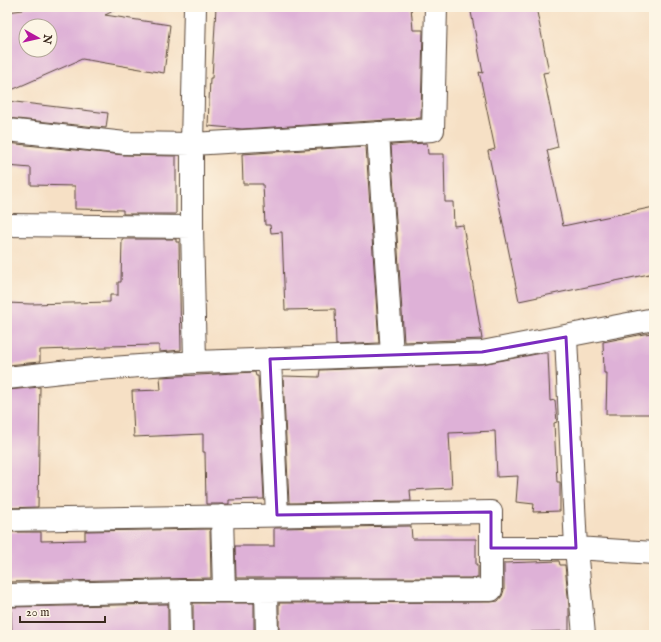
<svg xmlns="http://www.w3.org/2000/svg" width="661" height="642" font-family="'IM FELL English',serif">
  <rect width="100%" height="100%" fill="#fcf5e5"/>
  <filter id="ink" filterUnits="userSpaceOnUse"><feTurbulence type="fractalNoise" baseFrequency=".025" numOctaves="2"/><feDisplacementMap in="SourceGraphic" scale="8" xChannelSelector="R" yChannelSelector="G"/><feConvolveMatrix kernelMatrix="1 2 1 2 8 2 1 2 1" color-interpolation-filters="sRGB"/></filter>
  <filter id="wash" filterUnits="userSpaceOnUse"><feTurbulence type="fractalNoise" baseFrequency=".012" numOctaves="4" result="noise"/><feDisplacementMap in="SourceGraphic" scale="16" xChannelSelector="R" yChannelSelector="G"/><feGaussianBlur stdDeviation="0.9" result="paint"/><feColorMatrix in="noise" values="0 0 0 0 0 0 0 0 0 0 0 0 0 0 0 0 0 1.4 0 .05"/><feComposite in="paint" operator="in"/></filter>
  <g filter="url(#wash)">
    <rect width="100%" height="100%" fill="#f6e0c5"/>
    <g id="blocks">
      <path fill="#deb1d7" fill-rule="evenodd" d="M22,7h100l-17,8 65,10 -6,48 -82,-14 -75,33v-80l16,-2zM26,26h24v24h-24z
        M216,7h195l2,23h10l-2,88 -179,11 -34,-3 2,-48h2z
        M470,7h66l13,65 -6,1 15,74 -11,3 16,76 91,-19v66l-135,28 -31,-150 7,-2 -16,-77 4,1z
        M7,101l101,12 -2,15 -99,-10z
        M7,143l117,12 52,1v58h-53v-4l-48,-1v-23l-44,-1v-17l-24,-2z
        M427,143l1,11h16l1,48h8l1,24 9,-1 19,114 -78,3 -13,-197z
        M366,146l13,197 -43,2 -1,-36 -50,1 -3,-78 -11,1 -1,-8h-5l-2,-41h-20l-1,-30z
        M122,239h54v3h3l2,108 -22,2v-7l-53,1v2l-66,2v12l-33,3v-62l24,1 79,-2v-7h8v-13h3z
        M654,333v81h-48l1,-41h-3l-1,-31 41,-8z
        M542,353h6l2,48 5,-1 2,22 -3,1 3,59h3v29l-27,1 1,-8 -18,-2 2,-26 -21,1 -2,-46 -46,2 3,55 -42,2 1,11 -122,2 -6,-127 36,1 1,-7 162,-6z
        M255,372l1,4h2l6,123 -35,1v4h-23l-1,-52h-2v-18l-69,3 -2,-46 29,-1 -1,-13z
        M40,387l-2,120 -31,1v-118z
        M411,526l1,13h64v26h2v13h-242l-1,-32h39v-18z
        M210,529l1,49 -204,4v-21l2,-1 -1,-28h33v9l44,-1v-9z
        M559,561l1,4h5l4,41v25l-38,1 1,3h-129l-47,-2v2h-77v-32l212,-1 7,-1 4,-5 2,-6v-27z
        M193,603h61v32h-61z
        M168,604v31h-156l-1,-28z"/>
    </g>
  </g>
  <g filter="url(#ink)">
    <use href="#blocks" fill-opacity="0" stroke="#574537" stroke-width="1"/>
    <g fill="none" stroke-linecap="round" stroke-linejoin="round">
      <g stroke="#574537" stroke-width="24">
        <path id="minor" d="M195,7l-3,137v83l3,135
          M7,130l118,13 67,1 241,-14 3,-123
          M378,133l14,222
          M7,225l185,2
          M566,337l10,211 8,87
          M270,359l7,156
          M7,378l63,-7 125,-9 287,-10 172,-33
          M222,516l2,75
          M7,520l484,-8v78l-311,1 -173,4
          M491,548h85l78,5
          M180,591l1,44
          M266,591l1,44"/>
      </g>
      <use href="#minor" stroke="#fff" stroke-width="22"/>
    </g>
  </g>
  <path fill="none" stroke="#7b2cbf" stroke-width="3" stroke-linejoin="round" d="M566,337l10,211h-85v-36l-214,3 -7,-156 212,-7z"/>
  <rect width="661" height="642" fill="none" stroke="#fcf5e5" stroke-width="24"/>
  <g transform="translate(38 38) rotate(98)"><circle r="19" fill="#fcf5e5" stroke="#afa495"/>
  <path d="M0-3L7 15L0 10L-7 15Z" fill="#b5179e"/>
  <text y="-6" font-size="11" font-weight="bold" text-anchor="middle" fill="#3b2a1e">N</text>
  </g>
  <path d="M20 616v6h85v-6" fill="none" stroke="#3b2a1e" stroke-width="2"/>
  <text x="26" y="616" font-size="12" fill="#3b2a1e" stroke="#fcf5e5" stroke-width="3" paint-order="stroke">20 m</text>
</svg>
